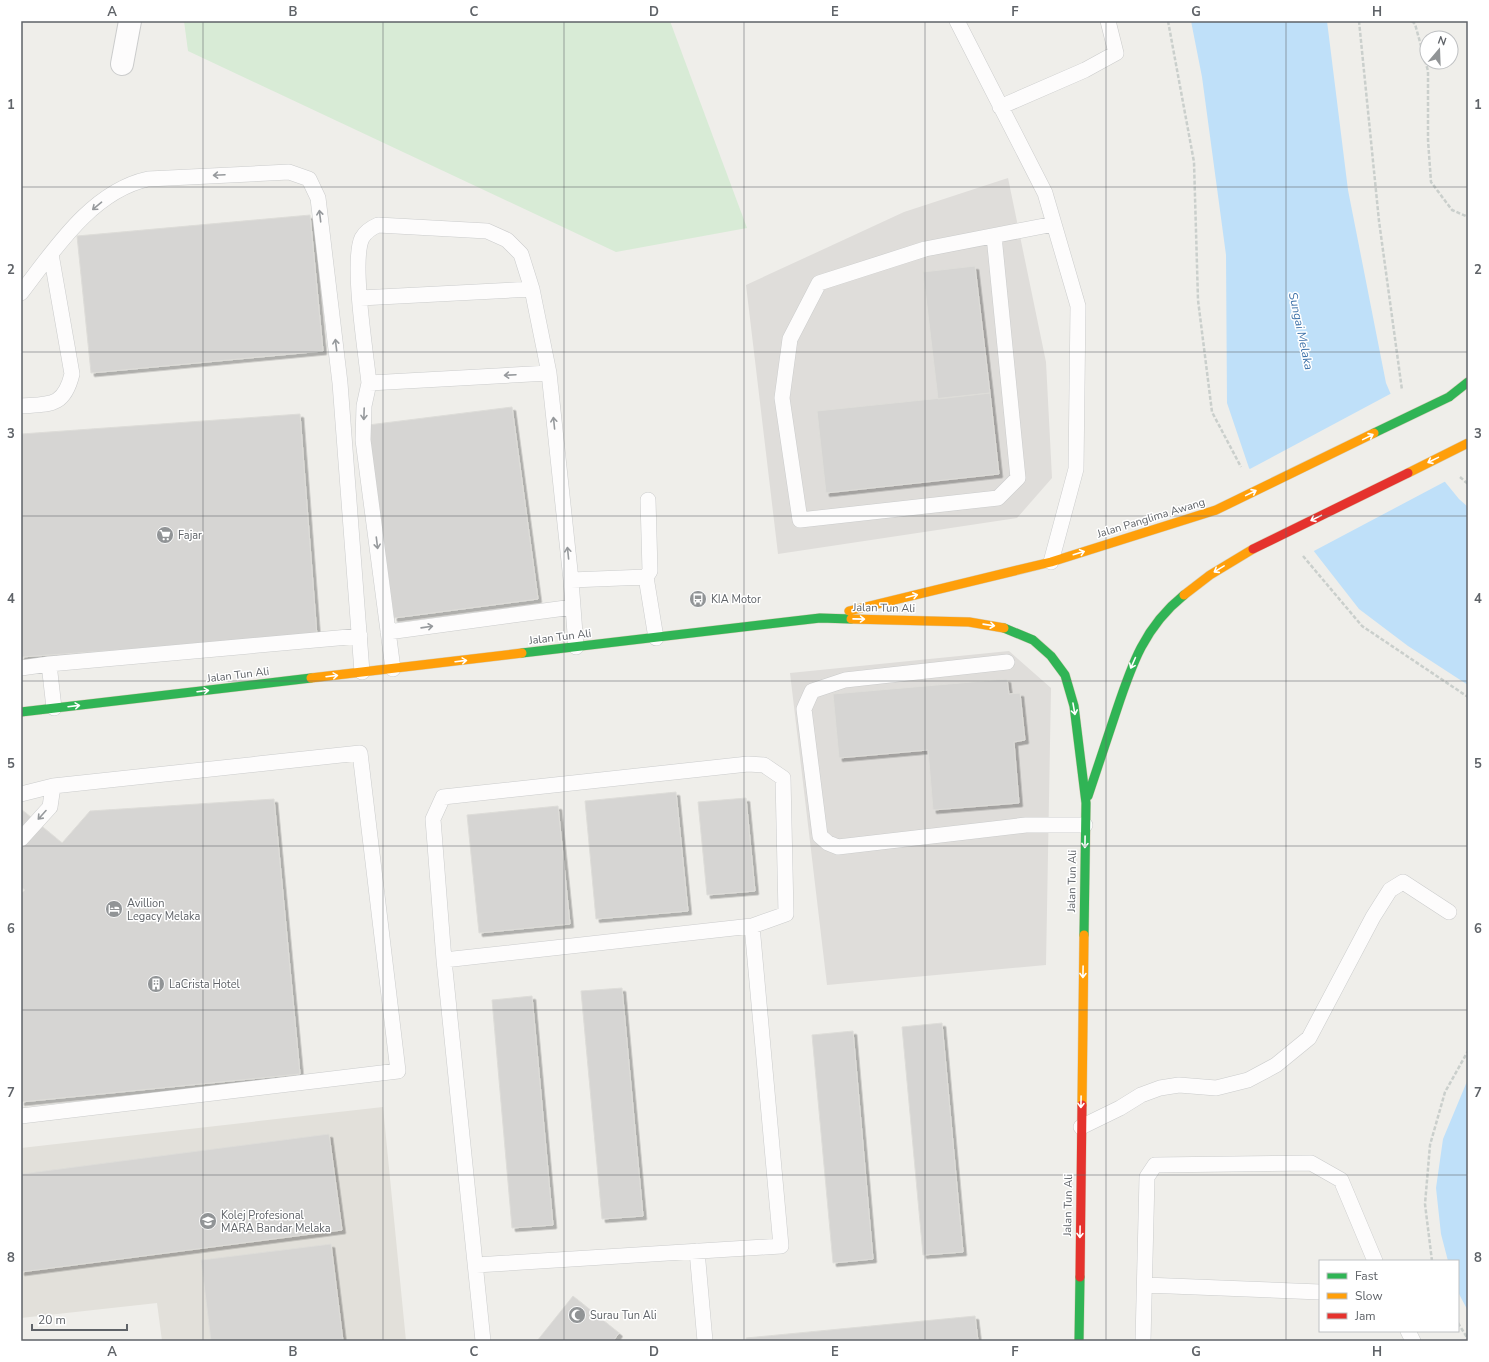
<svg xmlns="http://www.w3.org/2000/svg" width="1489" height="1362" font-family="'Nunito Sans',sans-serif">
  <defs>
    <filter id="shadow"><feDropShadow dx="3.5" dy="3.5" stdDeviation="0" flood-color="#0004"/></filter>
  </defs>
  <rect width="100%" height="100%" fill="#efeeea"/>
  <path fill="#dfddda" d="M1008,178l38,184 6,116 -35,40 -239,36 -32,-269 158,-73z
    M1009,651l42,37 -5,277 -219,20 -37,-312z"/>
  <path fill="#e2e0da" d="M383,1107l23,234h-244l-5,-38 -136,15v-170z"/>
  <path fill="#d8ebd6" d="M184,21h486l77,207 -131,24 -428,-201z"/>
  <path fill="#bfe0f9" d="M1191,21h136l21,169 38,193 24,56 49,60 9,8v178l-60,-39 -49,-37 -110,-141 -22,-65 -1,-148 -24,-178z
    M1468,1079v232l-10,-19v-31h-10l-7,-27 -5,-46 7,-49z"/>
  <path fill="#efeeea" d="M1392,393l19,45 35,43 -134,71 -64,-82z"/>
  <path fill="#d6d5d3" stroke="#deddd9" filter="url(#shadow)" d="M310,215l13,136 -232,22 -14,-137z
    M975,266l15,127 -52,6 -15,-127z
    M990,393l9,81 -173,19 -9,-82z
    M512,407l26,192 -144,19 -26,-193z
    M300,414l17,222 -296,21v-223z
    M1007,679l2,15 11,-1 5,47 -11,2 5,61 -86,7 -5,-60 -89,8 -6,-64z
    M676,792l12,119 -92,8 -11,-118z
    M746,798l9,93 -48,4 -9,-93z
    M274,799l26,275 -279,28v-208l4,-4 -4,-3v-78l41,34 28,-32z
    M558,806l12,118 -91,9 -12,-118z
    M622,988l21,228 -41,3 -21,-228z
    M532,996l21,229 -41,3 -20,-228z
    M942,1023l21,229 -40,3 -21,-228z
    M853,1031l20,228 -40,4 -21,-228z
    M329,1134l13,96 -321,42v-98z
    M331,1244l12,97h-132l-10,-81z
    M573,1296l46,37 -6,8h-76z
    M975,1316l3,25h-232v-3z"/>
  <g fill="none" stroke-linecap="round" stroke-linejoin="round">
    <g stroke="#cbcccc" stroke-width="16">
      <path id="lane" d="M957,21l88,172 33,113 -2,163 -25,93
        M1000,107l85,-37 31,-17 -8,-32
        M994,236l24,242 -20,20 -198,22 -18,-122 8,-59 29,-56 106,-34 129,-25
        M21,293c33,-43 71,-102 127,-114l141,-7 20,7 9,19 22,185 22,289
        M360,298l172,-9
        M369,383c-3,-29 -18,-122 -7,-145 4,-7 9,-10 16,-13l109,6 20,9 14,14 11,35 17,84 22,207 5,67
        M21,406c29,-2 43,1 51,-32l-21,-120
        M646,577l10,61
        M571,580l75,-3 4,-6 -2,-71
        M388,632l185,-25
        M1007,662l-162,18 -33,11 -8,18 16,127 8,7 10,4 188,-22h59
        M49,664l311,-28
        M21,668l28,-4 5,44
        M393,669l-30,-229 1,-34 5,-23 180,-10
        M21,794l32,-8 307,-33 38,318 -377,45
        M21,839l29,-32 3,-21
        M444,960l308,-34
        M1081,1127l39,-19 21,-13 19,-7 19,-3 37,3 32,-8 28,-15 33,-27 64,-121 17,-27 13,-8 46,30
        M697,1251l8,90
        M476,1265l305,-19 -29,-320 34,-12 -3,-136 -19,-13 -16,-1 -305,33 -10,22 11,141 39,381
        M1145,1285l175,7
        M1408,1331l5,10
        M1143,1341l4,-164 8,-12 156,-2 30,17 34,81"/>
    </g>
    <g stroke="#cbcccc" stroke-width="24">
      <path id="street" d="M122,64l8,-43"/>
    </g>
    <g stroke="#d7ceb8" stroke-width="10">
      <path id="fast" d="M1449,397l19,-15
        M1004,628l29,12 18,16 14,19 9,31 12,97 -2,132
        M522,653l298,-35 31,1
        M21,712l290,-34
        M1088,796c9,-27 18,-54 27,-81 16,-48 28,-87 69,-120
        M1079,1341l1,-64"/>
    </g>
    <g stroke="#d7ceb8" stroke-width="10">
      <path id="slow" d="M1184,595l26,-20 43,-26
        M849,611l202,-49 165,-52
        M851,619l118,3 35,6
        M311,678l211,-25
        M1082,1105l2,-170"/>
    </g>
    <g stroke="#d7ceb8" stroke-width="10">
      <path id="jam" d="M1080,1277l2,-172"/>
    </g>
    <path stroke="#cacfcc" stroke-width="2.5" stroke-dasharray="4 2" stroke-linecap="butt" d="M1168,21l26,141 4,138 14,112 29,55
      M1359,21l20,200 23,169
      M1412,21l3,3 13,47v69l3,42 21,28 16,7
      M1460,477l8,7
      M1303,556l59,70 106,71
      M1432,1261l-7,-57 5,-59 15,-53 23,-41
      M1458,1323l10,16"/>
    <use href="#lane" stroke="#fdfcfc" stroke-width="15"/>
    <use href="#street" stroke="#fdfcfc" stroke-width="22"/>
    <use href="#fast" stroke="#30b455" stroke-width="9"/>
    <use href="#slow" stroke="#ff9f0a" stroke-width="9"/>
    <use href="#jam" stroke="#e5322d" stroke-width="9"/>
    <g stroke="#d7ceb8" stroke-width="10" stroke-linecap="butt">
      <path id="fast-bridge" d="M1374,433l75,-36"/>
    </g>
    <g stroke="#d7ceb8" stroke-width="10" stroke-linecap="butt">
      <path id="slow-bridge" d="M1408,473l60,-30
        M1216,510l158,-77"/>
    </g>
    <g stroke="#d7ceb8" stroke-width="10" stroke-linecap="butt">
      <path id="jam-bridge" d="M1253,549l155,-76"/>
    </g>
    <use href="#fast-bridge" stroke="#30b455" stroke-width="9"/>
    <use href="#slow-bridge" stroke="#ff9f0a" stroke-width="9"/>
    <use href="#jam-bridge" stroke="#e5322d" stroke-width="9"/>
  </g>
  <defs><path id="oneway-shaft" d="M-6 0H5M1.5-3L5.5 0L1.5 3" fill="none" stroke-width="1.6" stroke-linecap="round" stroke-linejoin="round"/></defs>
  <g stroke="#96999c">
    <use href="#oneway-shaft" transform="translate(219 175) rotate(177)"/>
    <use href="#oneway-shaft" transform="translate(97 206) rotate(140)"/>
    <use href="#oneway-shaft" transform="translate(320 216) rotate(-97)"/>
    <use href="#oneway-shaft" transform="translate(336 345) rotate(-97)"/>
    <use href="#oneway-shaft" transform="translate(510 375) rotate(177)"/>
    <use href="#oneway-shaft" transform="translate(364 414) rotate(92)"/>
    <use href="#oneway-shaft" transform="translate(554 423) rotate(-96)"/>
    <use href="#oneway-shaft" transform="translate(377 543) rotate(83)"/>
    <use href="#oneway-shaft" transform="translate(568 553) rotate(-96)"/>
    <use href="#oneway-shaft" transform="translate(427 627) rotate(-8)"/>
    <use href="#oneway-shaft" transform="translate(42 815) rotate(132)"/>
  </g>
  <g stroke="#fff">
    <use href="#oneway-shaft" transform="translate(1368 437) rotate(-26)"/>
    <use href="#oneway-shaft" transform="translate(1433 460) rotate(154)"/>
    <use href="#oneway-shaft" transform="translate(1251 493) rotate(-26)"/>
    <use href="#oneway-shaft" transform="translate(1316 518) rotate(154)"/>
    <use href="#oneway-shaft" transform="translate(1079 553) rotate(-17)"/>
    <use href="#oneway-shaft" transform="translate(1219 569) rotate(149)"/>
    <use href="#oneway-shaft" transform="translate(912 596) rotate(-14)"/>
    <use href="#oneway-shaft" transform="translate(859 619) rotate(1)"/>
    <use href="#oneway-shaft" transform="translate(989 625) rotate(8)"/>
    <use href="#oneway-shaft" transform="translate(461 661) rotate(-7)"/>
    <use href="#oneway-shaft" transform="translate(1133 663) rotate(114)"/>
    <use href="#oneway-shaft" transform="translate(332 676) rotate(-7)"/>
    <use href="#oneway-shaft" transform="translate(203 691) rotate(-7)"/>
    <use href="#oneway-shaft" transform="translate(74 706) rotate(-7)"/>
    <use href="#oneway-shaft" transform="translate(1074 709) rotate(80)"/>
    <use href="#oneway-shaft" transform="translate(1085 842) rotate(91)"/>
    <use href="#oneway-shaft" transform="translate(1083 972) rotate(91)"/>
    <use href="#oneway-shaft" transform="translate(1081 1102) rotate(91)"/>
    <use href="#oneway-shaft" transform="translate(1080 1232) rotate(91)"/>
  </g>
  <path fill="none" stroke="#5f6368" stroke-width="1" stroke-opacity="0.55" d="M203,21v1320M383,21v1320M564,21v1320M744,21v1320M925,21v1320M1106,21v1320M1286,21v1320M21,187h1447M21,352h1447M21,516h1447M21,681h1447M21,846h1447M21,1010h1447M21,1175h1447"/>
  <defs>
    <g id="supermarket-disc" transform="scale(0.9)"><circle r="9.5" fill="#919496" stroke="#fff"/><path d="M-6-5.5h2.5l.6 2H6L4.5 2H-2.5L-4.4-4H-6ZM-1.5 3.2a1.3 1.3 0 1 0 .1 0ZM3 3.2a1.3 1.3 0 1 0 .1 0Z" fill="#fff"/></g>
    <g id="bus-disc" transform="scale(0.9)"><circle r="9.5" fill="#919496" stroke="#fff"/><path d="M-5-6H5V4H4V6H2V4H-2V6H-4V4H-5ZM-3.5-4V0h7V-4ZM-3.5 1.2v1.5H-2V1.2ZM2 1.2v1.5H3.5V1.2Z" fill="#fff"/></g>
    <g id="hotel-disc" transform="scale(0.9)"><circle r="9.5" fill="#919496" stroke="#fff"/><path d="M-6-4.5h1.5V1H6V5H4.5V3h-9V5H-6ZM-4 0a1.8 1.8 0 1 1 3.6 0ZM.5 0V-2.5h3Q6-2.5 6 0Z" fill="#fff"/></g>
    <g id="building-disc" transform="scale(0.9)"><circle r="9.5" fill="#919496" stroke="#fff"/><path d="M-4-6H4V6H1V3H-1V6H-4ZM-2.5-4.3h1.7v1.8h-1.7ZM.8-4.3h1.7v1.8H.8ZM-2.5-1h1.7V.8h-1.7ZM.8-1h1.7V.8H.8Z" fill="#fff"/></g>
    <g id="university-disc" transform="scale(0.9)"><circle r="9.5" fill="#919496" stroke="#fff"/><path d="M0-5L7-2L0 1L-7-2ZM-4 1L0 2.5L4 1V4Q0 6-4 4Z" fill="#fff"/></g>
    <g id="mosque-disc" transform="scale(0.9)"><circle r="9.5" fill="#919496" stroke="#fff"/><path d="M3.5-4.9A6 6 0 1 0 3.5 4.9A5 5 0 1 1 3.5-4.9Z" fill="#fff"/></g>
  </defs>
  <g fill-rule="evenodd">
    <use href="#supermarket-disc" x="165" y="535"/>
    <use href="#bus-disc" x="698" y="599"/>
    <use href="#hotel-disc" x="114" y="909"/>
    <use href="#building-disc" x="156" y="984"/>
    <use href="#university-disc" x="208" y="1221"/>
    <use href="#mosque-disc" x="577" y="1315"/>
  </g>
  <g text-anchor="middle" dominant-baseline="central" stroke-width="3" stroke-linejoin="round" paint-order="stroke">
    <g font-size="11" fill="#5f6368" stroke="#fff">
      <text transform="translate(1151 518) rotate(-17)">Jalan Panglima Awang</text>
      <text transform="translate(884 608) rotate(1)">Jalan Tun Ali</text>
      <text transform="translate(560 637) rotate(-7)">Jalan Tun Ali</text>
      <text transform="translate(238 675) rotate(-7)">Jalan Tun Ali</text>
      <text transform="translate(1072 881) rotate(-89)">Jalan Tun Ali</text>
      <text transform="translate(1068 1205) rotate(-89)">Jalan Tun Ali</text>
    </g>
    <g font-size="11" fill="#5f6368" stroke="#fff" text-anchor="start">
      <text x="178" y="535">Fajar</text>
      <text x="711" y="599">KIA Motor</text>
      <text x="127" y="903">Avillion<tspan x="127" dy="13">Legacy Melaka</tspan></text>
      <text x="169" y="984">LaCrista Hotel</text>
      <text x="221" y="1215">Kolej Profesional<tspan x="221" dy="13">MARA Bandar Melaka</tspan></text>
      <text x="590" y="1315">Surau Tun Ali</text>
    </g>
    <g font-size="12" font-style="italic" fill="#4174aa" stroke="#fff">
      <text transform="translate(1301 331) rotate(78)">Sungai Melaka</text>
    </g>
  </g>
  <rect width="1489" height="1362" fill="none" stroke="#ffffff" stroke-width="44"/>
  <rect x="1319" y="1260" width="140" height="72" fill="#ffffff" stroke="#bfc1c3"/>
  <rect x="1327" y="1273" width="20" height="6" fill="#30b455" stroke="#bfc1c3"/>
  <text x="1355" y="1280" font-size="12" fill="#5f6368">Fast</text>
  <rect x="1327" y="1293" width="20" height="6" fill="#ff9f0a" stroke="#bfc1c3"/>
  <text x="1355" y="1300" font-size="12" fill="#5f6368">Slow</text>
  <rect x="1327" y="1313" width="20" height="6" fill="#e5322d" stroke="#bfc1c3"/>
  <text x="1355" y="1320" font-size="12" fill="#5f6368">Jam</text>
  <g transform="translate(1439 50) rotate(19)"><circle r="19" fill="#ffffff" stroke="#bfc1c3"/>
  <path d="M0-3L7 15L0 10L-7 15Z" fill="#919496"/>
  <text y="-6" font-size="11" font-weight="bold" text-anchor="middle" fill="#5f6368">N</text>
  </g>
  <path d="M32 1324v6h95v-6" fill="none" stroke="#5f6368" stroke-width="2"/>
  <text x="38" y="1324" font-size="12" fill="#5f6368" stroke="#ffffff" stroke-width="3" paint-order="stroke">20 m</text>
  <rect x="22" y="22" width="1445" height="1318" fill="none" stroke="#5f6368" stroke-width="1.5"/>
  <g font-size="13" text-anchor="middle" font-weight="bold" fill="#5f6368">
    <text x="112" y="16">A</text>
    <text x="293" y="16">B</text>
    <text x="474" y="16">C</text>
    <text x="654" y="16">D</text>
    <text x="835" y="16">E</text>
    <text x="1015" y="16">F</text>
    <text x="1196" y="16">G</text>
    <text x="1377" y="16">H</text>
    <text x="11" y="109">1</text>
    <text x="1478" y="109">1</text>
    <text x="11" y="274">2</text>
    <text x="1478" y="274">2</text>
    <text x="11" y="438">3</text>
    <text x="1478" y="438">3</text>
    <text x="11" y="603">4</text>
    <text x="1478" y="603">4</text>
    <text x="11" y="768">5</text>
    <text x="1478" y="768">5</text>
    <text x="11" y="933">6</text>
    <text x="1478" y="933">6</text>
    <text x="11" y="1097">7</text>
    <text x="1478" y="1097">7</text>
    <text x="11" y="1262">8</text>
    <text x="1478" y="1262">8</text>
    <text x="112" y="1356">A</text>
    <text x="293" y="1356">B</text>
    <text x="474" y="1356">C</text>
    <text x="654" y="1356">D</text>
    <text x="835" y="1356">E</text>
    <text x="1015" y="1356">F</text>
    <text x="1196" y="1356">G</text>
    <text x="1377" y="1356">H</text>
  </g>
</svg>
